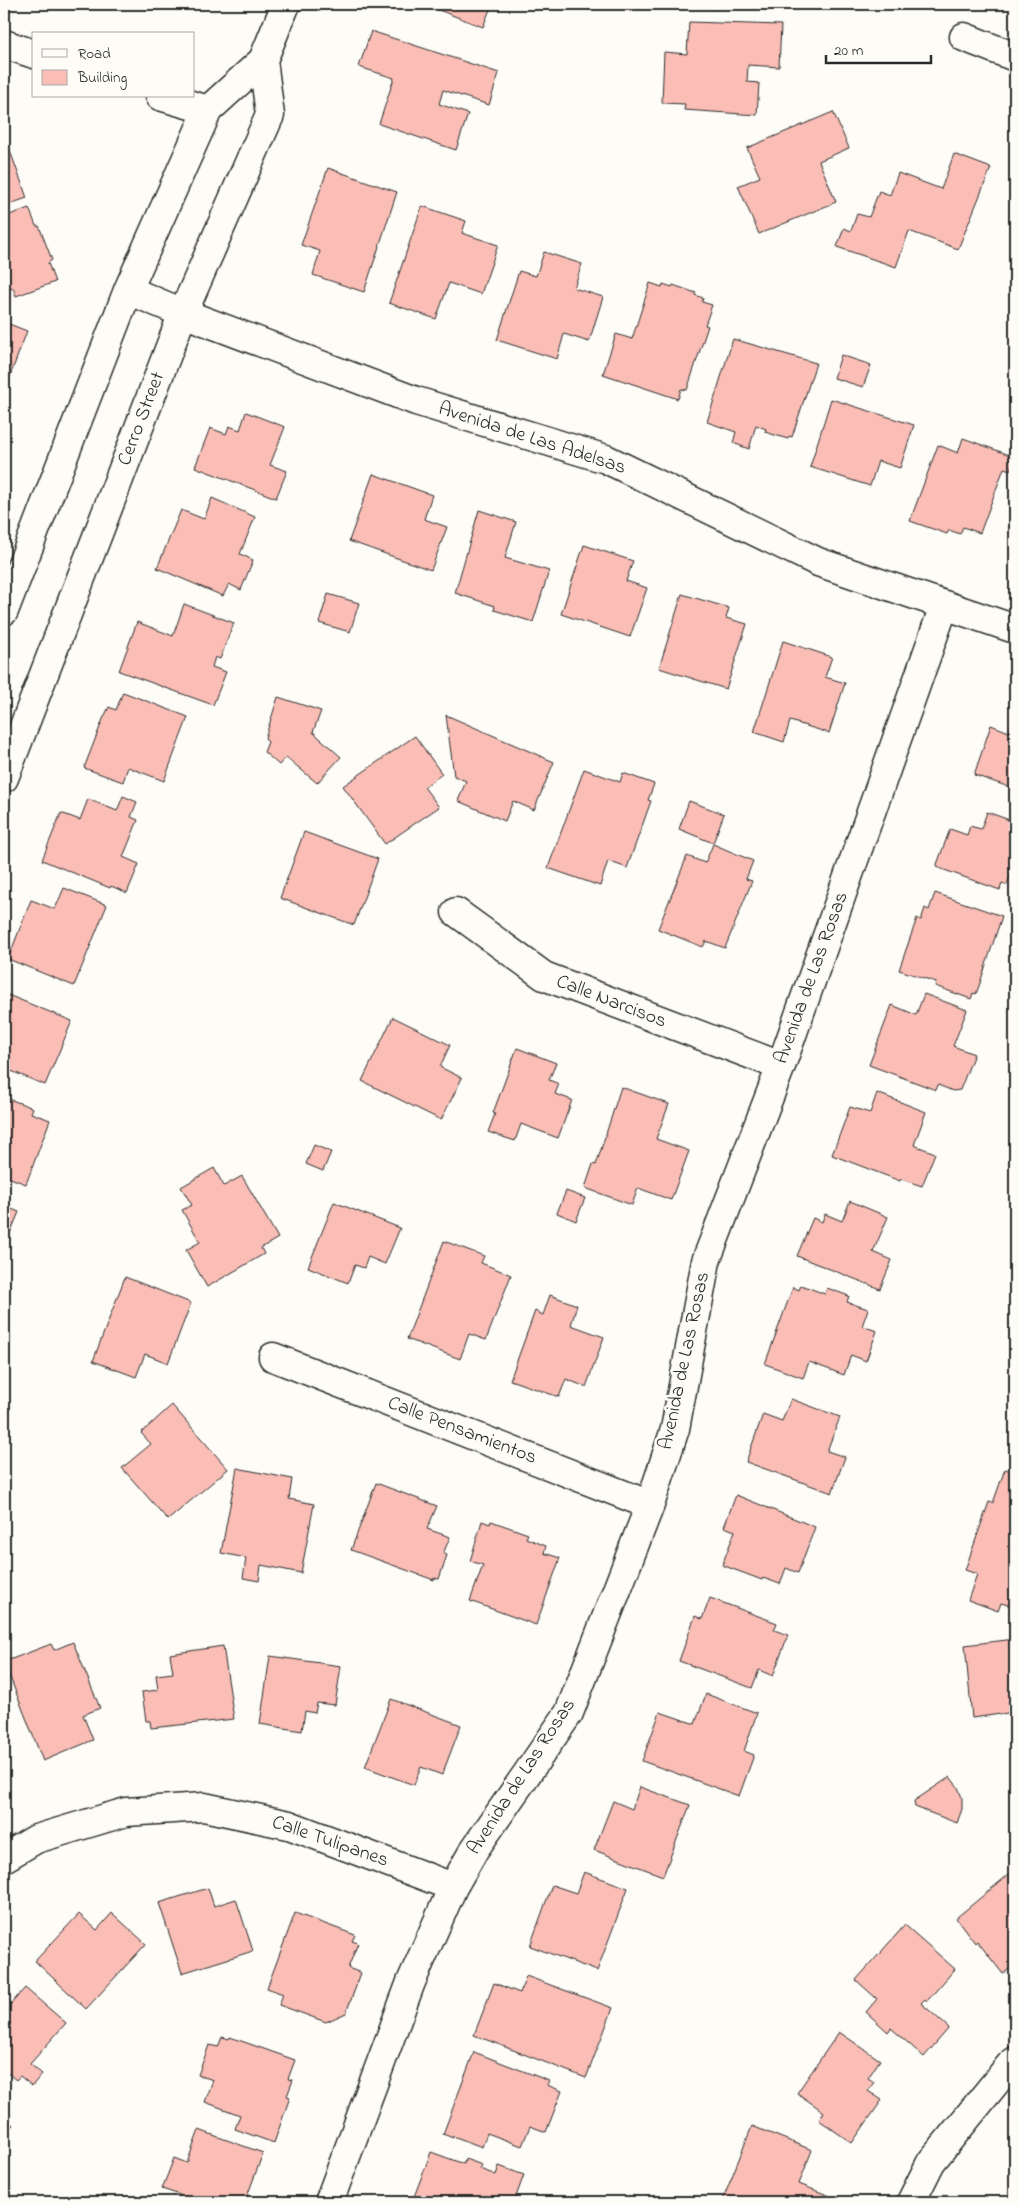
<svg xmlns="http://www.w3.org/2000/svg" width="1019" height="2206" font-family="'Indie Flower',sans-serif">
  <rect width="100%" height="100%" fill="#fdfcf7"/>
  <filter id="ink" filterUnits="userSpaceOnUse"><feTurbulence type="fractalNoise" baseFrequency=".02" numOctaves="2"/><feDisplacementMap in="SourceGraphic" scale="10" xChannelSelector="R" yChannelSelector="G"/><feConvolveMatrix kernelMatrix="1 2 1 2 8 2 1 2 1" color-interpolation-filters="sRGB"/></filter>
  <g filter="url(#ink)">
    <path fill="#fabeb6" stroke="#2b2b2b" d="M423,4h69l-9,23z
      M673,4h45l-1,4 -44,-3z
      M689,22l92,3 -2,42 -31,-2 -1,17 12,1 -2,32 -73,-5 1,-6 -23,-1 2,-51 23,2z
      M371,31l128,42 -10,32 -46,-15 -4,14 29,10 -12,36 -77,-26 15,-46 -35,-11z
      M833,112l16,36 -30,13 17,41 -77,32 -21,-48 22,-9 -13,-29z
      M4,138l2,8 2,-1 19,53 -23,8z
      M954,154l37,14 -33,81 -49,-18 -13,36 -59,-20 7,-19 7,3 6,-17 12,3 10,-26 11,4 8,-22 43,16z
      M328,168l69,24 -33,100 -51,-17 7,-24 -19,-6z
      M422,206l44,15 -4,12 36,12 -17,49 -32,-11 -13,36 -47,-16z
      M29,208l7,18h3l13,34 -4,3 7,19 -39,14 -3,-8 -9,3v-74z
      M544,252l38,12 -8,24 29,9 -14,45 -25,-8 -7,25 -60,-19 22,-69 17,5z
      M650,283l12,4 1,-3 9,3 1,-2 23,8 -1,2 8,3 -1,4 10,3 -7,20 3,1 -21,64 -6,-1 -3,10 -75,-25 13,-40 16,5z
      M4,322l23,9 -23,61z
      M733,339l83,24 -24,74 -3,-1 -1,3 -23,-7 1,-3 -10,-4 -7,24 -16,-6 3,-11 -29,-10z
      M841,355l30,10 -8,22 -29,-9z
      M831,399l83,26 -14,43 -22,-7 -8,25 -60,-19z
      M246,412l39,15 -15,38 17,6 -11,27 -81,-31 15,-39 16,6 3,-8 11,4z
      M963,438l52,19 -5,13 -6,-2 -24,65 -17,-6 -3,7 -11,-4 -2,4 -37,-13 28,-76 20,8z
      M373,474l59,21 -8,24 23,8 -16,43 -82,-29z
      M212,498l43,19 -15,37 13,6 -12,30 -12,-6 -6,12 -66,-28 24,-58 23,9z
      M479,510l37,12 -11,36 44,13 -16,51 -39,-12 1,-4 -40,-13z
      M584,545l49,16 -7,20 21,7 -17,49 -69,-23z
      M328,594l31,9 -9,29 -31,-9z
      M682,594l47,14 -3,10 21,6 -21,65 -67,-21z
      M184,604l50,19 -14,36 -5,-2 -3,10 14,5 -13,33 -94,-34 18,-49 36,14z
      M783,641l49,16 -7,20 20,6 -16,50 -39,-12 -6,21 -30,-10z
      M123,692l65,25 -24,64 -36,-14 -5,15 -39,-14 19,-49 6,-12 7,3z
      M278,697l43,14 -8,21 28,25 -24,26 -31,-26 -7,8 -15,-13 4,-10 -3,-4z
      M1015,713v76l-41,-14 17,-50 18,7z
      M446,715l108,47 -20,48 -21,-9 -8,20 -47,-20 8,-20 -12,-5z
      M415,736l27,38 -18,13 15,20 -54,37 -42,-58z
      M584,769l36,13 3,-9 31,11 -6,16 3,1 -24,67 -19,-7 -8,25 -52,-18z
      M123,796l14,6 -6,15 7,3 -15,37 16,7 -12,29 -16,-7 -1,2 -68,-28 19,-47 19,7 8,-21 29,12z
      M689,801l35,13 -11,29 -34,-14z
      M987,812l28,10v40l-8,23 -5,-2 -2,7 -64,-23 14,-38 17,6 3,-9 11,3z
      M304,832l74,27 -24,66 -74,-27z
      M713,844l40,17 -7,18 6,2 -27,67 -19,-7 -3,6 -45,-18 29,-73 18,7z
      M64,888l43,17 -33,81 -66,-27 23,-59 24,9z
      M935,893l67,23 -22,67 -4,11 -3,-1 -2,6 -36,-13 1,-4 -37,-12 18,-52 4,2 4,-12 4,2z
      M924,994l43,16 -14,36 21,8 -14,36 -7,1 -15,-6 -2,5 -67,-25 23,-60 24,10z
      M8,995l64,26 -27,64 -41,-17v-68l2,1z
      M393,1017l57,28 -10,22 22,11 -21,42 -79,-39z
      M517,1048l39,15 -7,17 10,4 -4,10 17,6 -14,38 -37,-14 -6,17 -27,-9 7,-18 -2,-1z
      M621,1087l48,17 -13,35 33,12 -18,49 -33,-12 -6,17 -47,-17 8,-24 3,1z
      M877,1093l49,19 -12,33 21,8 -13,33 -21,-7 -1,2 -68,-26 18,-48 20,6z
      M4,1097l29,11 -2,5 19,7 -24,64 -21,-8 -1,1z
      M314,1145l17,7 -8,19 -17,-7z
      M214,1168l10,18 18,-10 36,62 -17,10 3,6 -57,33 -21,-37 14,-8 -18,-32 10,-5 -11,-18z
      M566,1191l19,7 -9,23 -19,-8z
      M850,1201l38,16 -15,35 19,8 -12,29 -83,-33 16,-38 9,4 3,-8 17,7z
      M334,1202l66,26 -15,36 -17,-7 -4,11 -9,-3 -7,18 -40,-16z
      M4,1206l15,6 -15,36z
      M444,1241l40,15 -3,7 30,12 -25,65 -17,-6 -9,25 -53,-20z
      M125,1277l66,26 -23,60 -23,-9 -9,23 -43,-16z
      M801,1285l24,9 2,-6 22,8 -2,6 21,7 -6,17 15,5 -11,30 -15,-6 -7,20 -35,-13 -6,16 -38,-14 28,-77 6,3z
      M550,1295l27,10 -6,20 33,12 -18,50 -20,-8 -7,18 -49,-17 25,-69 8,4z
      M791,1399l49,18 -13,34 18,6 -13,36 -86,-31 17,-48 19,7z
      M172,1405l56,64 -60,51 -46,-52 29,-24 -10,-11z
      M237,1468l55,11 -3,20 25,5 -13,69 -40,-8 -2,16 -16,-3 3,-20 -25,-5z
      M1005,1469l10,3v135l-14,-4 -3,8 -30,-11 9,-26 -12,-4 24,-68 4,1z
      M376,1483l61,23 -10,23 23,8 -7,17 4,1 -8,24 -5,-1v2l-83,-30z
      M736,1495l79,32 -17,46 -12,-5 -6,16 -17,-6 -1,2 -40,-15 13,-34 -11,-4z
      M482,1521l8,3 1,-3 37,13 -2,4 20,8 -2,7 16,5 -24,67 -66,-24 13,-36 -13,-4z
      M710,1598l67,25 -3,7 14,5 -15,41 -14,-6 -7,18 -73,-27 16,-45 7,3z
      M1015,1639v73l-43,6 -7,-73z
      M73,1642l27,66 -17,7 10,25 -50,21 -39,-99 47,-18 3,6z
      M223,1646l11,73 -83,9 -1,-7h-4l-4,-29 16,-2 -2,-15 17,-2 -3,-19z
      M270,1656l71,10 -6,39 -18,-2 -2,10 -10,-2 -3,20 -42,-7z
      M706,1694l51,19 -13,38 10,4 -15,41 -97,-35 18,-49 35,12z
      M391,1699l70,26 -19,50 -21,-8 -7,18 -49,-18z
      M950,1777l8,10 4,11v11l-5,14 -42,-16 -1,-6z
      M640,1787l50,18 -27,71 -69,-26 19,-49 19,8z
      M1014,1870l1,3v91l-12,10 -26,-33 -2,2 -19,-25z
      M584,1872l44,16 -31,83 -67,-25 22,-61 24,8z
      M208,1888l6,18 22,-7 17,52 -71,22 -23,-70z
      M112,1913l34,31 -60,65 -51,-48 44,-47 18,16z
      M295,1913l60,22 -3,6 6,2 -10,25 13,5 -15,40 -20,9 -47,-17 4,-11 -16,-6z
      M905,1925l50,44 -28,32 -2,-2 -4,4 28,25 -25,29 -33,-29 -3,4 -22,-20 11,-13 -21,-19z
      M526,1976l87,32 -27,70 -112,-43 20,-52 26,10z
      M25,1988l41,35 -36,41 12,10 -10,12 -12,-10 -4,4 -12,-10v-69l5,5z
      M839,2032l41,28 -12,18 6,4 -6,9 14,9 -30,43 -33,-23 5,-8 -27,-19z
      M222,2037l7,2 1,-2 65,23 -7,19 5,1 -6,16 3,1 -16,46 -39,-14 5,-14 -35,-13 8,-22 -15,-5 11,-30 9,2z
      M474,2052l75,29 -2,4 15,6 -16,41 -16,-6 -8,20 -35,-13 -5,14 -29,-11v2l-10,-4z
      M4,2116l9,9 -9,11z
      M752,2126l60,24 -13,34 31,12 -3,6h-105z
      M199,2130l64,23 -18,49h-67l2,-7 -18,-6 12,-31 13,5z
      M431,2152l33,12 1,-5 17,6 -2,4 16,6 3,-9 25,9 -10,27h-102z"/>
    <g fill="none" stroke-linecap="round" stroke-linejoin="round">
      <g stroke="#2b2b2b" stroke-width="31">
        <path id="minor" d="M964,37l51,20
          M4,44l30,10
          M160,96l48,14
          M128,290l55,23 233,88 190,58 212,103 197,67
          M4,611l124,-321 80,-180 55,-50 23,-56
          M4,778l179,-465 87,-198 -7,-55
          M456,912l88,64 237,90
          M273,1357l377,148
          M4,1858l32,-19 90,-27 78,-5 85,18 164,62
          M329,2202l82,-220 42,-95 21,-37 95,-137 81,-208 25,-76 31,-168 75,-195 163,-460
          M911,2202l20,-40 79,-97 5,-4"/>
      </g>
      <use href="#minor" stroke="#fdfcf7" stroke-width="28"/>
    </g>
  </g>
  <g text-anchor="middle" dominant-baseline="central" stroke-width="5" stroke-linejoin="round" paint-order="stroke">
    <g font-size="20" fill="#2b2b2b" stroke="#fdfcf7">
      <text transform="translate(142 419) rotate(-69)">Cerro Street</text>
      <text transform="translate(532 439) rotate(18)">Avenida de Las Adelsas</text>
      <text transform="translate(812 978) rotate(-70)">Avenida de Las Rosas</text>
      <text transform="translate(611 1002) rotate(21)">Calle Narcisos</text>
      <text transform="translate(685 1361) rotate(-78)">Avenida de Las Rosas</text>
      <text transform="translate(462 1431) rotate(21)">Calle Pensamientos</text>
      <text transform="translate(522 1777) rotate(-57)">Avenida de Las Rosas</text>
      <text transform="translate(330 1842) rotate(19)">Calle Tulipanes</text>
    </g>
  </g>
  <rect width="1019" height="2206" fill="none" stroke="#fdfcf7" stroke-width="20"/>
  <rect x="10" y="10" width="999" height="2186" fill="none" stroke="#2b2b2b" stroke-width="2" filter="url(#ink)"/>
  <rect x="32" y="32" width="162" height="65" fill="#fdfcf7" stroke="#a9a8a5"/>
  <rect x="42" y="49" width="25" height="8" fill="#fdfcf7" stroke="#a9a8a5"/>
  <text x="78" y="58" font-size="15" fill="#2b2b2b">Road</text>
  <rect x="42" y="70" width="25" height="15" fill="#fabeb6" stroke="#a9a8a5"/>
  <text x="78" y="82" font-size="15" fill="#2b2b2b">Building</text>
  <path d="M826 55v8h105v-8" fill="none" stroke="#2b2b2b" stroke-width="2.5"/>
  <text x="834" y="55" font-size="15" fill="#2b2b2b" stroke="#fdfcf7" stroke-width="4" paint-order="stroke">20 m</text>
</svg>
